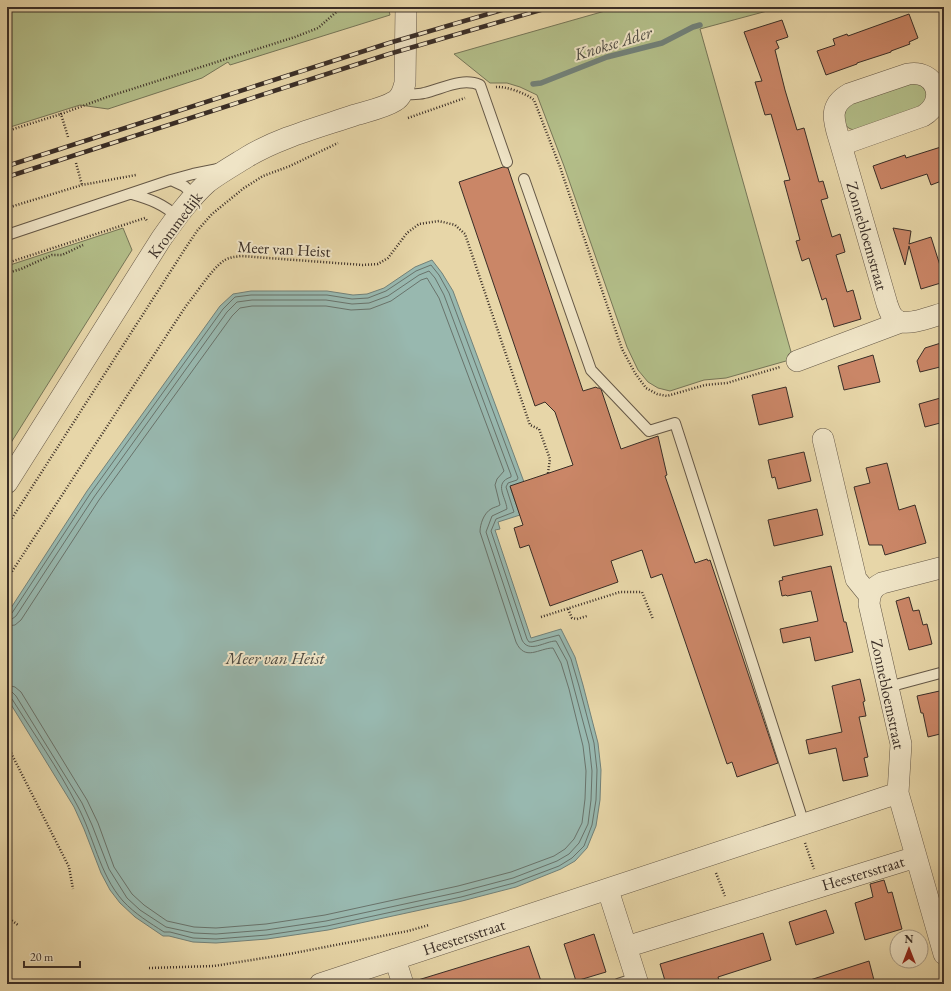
<svg xmlns="http://www.w3.org/2000/svg" width="951" height="991" font-family="'EB Garamond',serif">
  <rect width="100%" height="100%" fill="#e7d6a8"/>
  <filter id="stains"><feTurbulence type="fractalNoise" baseFrequency=".005" numOctaves="4"/><feColorMatrix values="0 0 0 0 .2 0 0 0 0 .09 0 0 0 0 .02 0 0 0 .5 -.17"/></filter>
  <radialGradient id="worn" r=".72"><stop offset=".6" stop-color="#630" stop-opacity="0"/><stop offset="1" stop-color="#630" stop-opacity=".3"/></radialGradient>
  <path fill="#b3be89" stroke="#767658" d="M7,7h381l2,8 -160,50 -2,-3 -26,16 -94,31 -28,-4 -73,23z
    M619,7h163l-82,22 93,330 -67,19 -22,2 -34,11 -12,-3 -10,-6 -10,-12 -11,-23 -63,-181 -27,-71 -17,-8 -13,-4h-17l-36,-29z
    M920,81l9,12 -5,14 -69,23c-10,-1 -11,-8 -14,-17l9,-11z
    M123,228l9,22 -125,199v-183z"/>
  <path fill="#98b8af" stroke="#728179" d="M432,260l10,13 11,18 71,191 -14,5 10,28 -22,7 2,7 -5,1 36,108 30,-9 14,28 8,28 15,58 3,27 -1,30 -4,26 -9,22 -12,13 -14,8 -45,18 -54,14 -134,29 -61,9 -51,4 -23,-1 -24,-6h-6l-28,-19 -15,-14 -10,-13 -9,-17 -17,-44 -10,-22 -67,-109v-84l80,-123 133,-185 13,-12 18,-3h76l26,4 14,-1 17,-6 31,-21z"/>
  <g fill="none" stroke-linecap="round" stroke-linejoin="round">
    <path stroke="#69736b" stroke-width="1" d="M7,615l5,-2 78,-119 133,-185 12,-12 16,-2h76l25,4 16,-1 18,-7 30,-20 15,-6 8,10 10,18 69,185 -1,2 -9,3 -2,4 8,25 -18,7 -5,12 36,108 2,3h3l27,-7 12,24 8,27 15,57 3,27 -1,30 -4,25 -8,21 -12,12 -13,8 -45,17 -53,14 -134,29 -60,9 -51,4 -23,-1 -23,-6h-6c-14,-9 -29,-18 -41,-31 -24,-27 -29,-65 -46,-96 -19,-37 -43,-71 -65,-106l-5,-3
      M7,620l5,-1 4,-3 78,-119 133,-185 10,-10 15,-2h74l26,4 17,-1 19,-7 31,-21 10,-4 6,7 9,17 67,180v2c-18,6 -5,20 -4,32l-15,7 -6,16 36,108c7,14 23,1 34,1l11,20 7,27 15,56 3,27 -1,29 -3,24 -9,19 -10,11 -12,7 -44,17 -53,14 -134,29 -60,9 -50,4 -22,-1 -28,-6 -26,-17 -13,-12 -18,-29 -17,-44 -10,-22 -66,-107 -4,-4 -5,-1
      M7,626l8,-1 6,-5 78,-120 133,-184 8,-8 12,-2h74l25,4 19,-1 21,-8 30,-21 6,-2 12,20 65,173 -7,8 -2,6 5,20c-3,2 -6,2 -9,4 -7,4 -11,15 -11,23l36,110c9,20 23,6 37,6l8,15 8,26 14,57 3,25 -1,28 -3,24 -8,16 -9,10 -11,7 -43,16 -53,14 -133,29 -59,9 -50,4 -22,-1 -27,-6 -23,-16 -12,-11 -18,-27 -16,-44 -11,-23 -66,-108 -6,-5 -8,-2"/>
    <path stroke="#728179" stroke-width="5.5" d="M533,84l8,-1 66,-26 55,-14 31,-16 7,-2"/>
  </g>
  <path fill="#ca8667" stroke="#3a2e27" d="M909,14l9,24 -9,4 1,2 -19,7v1l-34,11v1l-31,11 -9,-24 18,-6 -2,-6 14,-5 1,2z
    M782,20l6,17 -12,4 3,7 -4,2 10,40 12,40 7,-2 15,54 4,-1 5,17 -7,2 11,37 8,-3 5,18 -9,3 11,37 6,-2 8,29 -27,8 -8,-29 -4,2 -13,-42 -7,3 -6,-20 4,-1 -16,-59 6,-1 -19,-66 -6,1 -10,-33 7,-1 -18,-49z
    M944,146v34l-13,5 -4,-11 -46,15 -8,-23 32,-11 1,3z
    M503,167l5,1 75,223 13,-4 1,1h2l2,1 20,60 37,-13 9,39 -2,1 30,87 12,-4 1,2 2,-1 68,203 -41,14 -5,-15 -5,2 -65,-190 -11,4 -9,-28 -31,11 7,21 -68,24 -21,-61 -9,3 -6,-20 9,-3 -13,-39 63,-21 -18,-53 -10,-10 -10,4 -76,-224z
    M893,228l18,3 -2,13 22,-7 13,41v4l-23,7 -12,-43 -4,19z
    M944,342v24l-24,6 -3,-11 8,-13z
    M873,355l7,27 -36,8 -6,-24z
    M786,387l7,30 -34,8 -7,-30z
    M944,397v25l-19,5 -6,-23z
    M804,452l7,29 -33,8 -3,-12 -3,1 -4,-18z
    M887,463l12,47 16,-5 11,38 -41,12 -3,-10h-13l-15,-58 16,-4 -4,-15z
    M817,509l6,26 -49,11 -6,-26z
    M831,566l13,56h2l7,30 -38,9 -5,-24 -27,6 -3,-14 38,-8 -7,-30 -24,5 -1,-1 -4,1 -3,-15 4,-1 -1,-3z
    M909,597l4,14 6,-1 4,15 4,-1 5,20 -23,6 -13,-49z
    M860,679l5,22 -2,1 3,14 -7,1 9,40 -4,1 4,18 -25,5 -7,-33 -27,6 -3,-14 36,-8 -10,-46z
    M944,690v43l-16,4 -5,-24h-2l-4,-17z
    M884,880l4,13 4,-1 10,37 -37,11 -10,-37 18,-6 -3,-13z
    M826,910l8,23 -38,12 -7,-23z
    M763,933l8,27 -53,17 2,7h-54l-6,-20z
    M594,934l12,38 -30,9 -12,-37z
    M529,946l13,38h-123l-1,-4z
    M869,961l6,23h-68v-3z"/>
  <g fill="none" stroke-linecap="round" stroke-linejoin="round">
    <g stroke="#655847" stroke-width="12">
      <path id="lane" d="M402,94c7,0 15,1 22,-1 18,-4 38,-16 56,-8l27,77
        M524,179l67,191 58,61 26,-8 129,401
        M171,180l13,6 11,10
        M132,194c17,5 32,10 45,23
        M7,235l164,-55 22,-6 25,-5
        M888,687l56,-15
        M618,984l18,-6"/>
    </g>
    <g stroke="#655847" stroke-width="22">
      <path id="street" d="M841,145l82,-29c25,-15 13,-47 -15,-42l-59,20c-23,13 -14,30 -8,51l46,159c2,6 4,13 10,16 10,7 36,-4 47,-7
        M797,361l104,-39
        M823,439l33,140 13,16
        M7,483l154,-244c14,-20 29,-41 47,-57 12,-9 26,-17 39,-25 31,-19 73,-30 108,-42 13,-4 29,-7 40,-14 7,-4 8,-11 10,-18l1,-76
        M944,567l-62,16c-10,5 -12,10 -13,21l32,140 -3,49 46,161
        M608,890l30,94
        M626,947l290,-90
        M395,959l8,25
        M320,984l578,-191"/>
    </g>
    <path stroke="#3a2e27" stroke-width="2.5" stroke-dasharray="1 2" stroke-linecap="butt" d="M496,87c9,-1 30,6 38,13l26,67 62,182 13,24 11,15 11,6 10,2 38,-11 22,-2 53,-16
      M408,118l57,-20
      M7,131l54,-17
      M68,137l-7,-23 46,-17 188,-60 23,-9 24,-21
      M76,163l6,22
      M7,208l75,-23 54,-10
      M7,253l3,9
      M7,263l138,-45 3,4
      M7,273l14,-4 31,-14h10l21,-10
      M7,526l176,-274 14,-21 15,-17 32,-26 19,-12 27,-10 48,-23
      M7,579l179,-273c10,-12 26,-38 39,-46 5,-3 10,-3 16,-4l122,9 15,-1 10,-6 19,-25 12,-9 20,-3 16,4 10,9 65,191 9,4 11,30 -2,14
      M568,609l4,9 5,1 10,-3
      M541,617l79,-25h22l11,27
      M7,745l62,122 4,22
      M805,843l9,26
      M716,873l9,23
      M7,917l11,8
      M149,968l65,-2 75,-12 119,-23 21,-6"/>
    <use href="#lane" stroke="#efe4c6" stroke-width="10"/>
    <use href="#street" stroke="#efe4c6" stroke-width="21"/>
    <g stroke="#3a2e27" stroke-width="4.5">
      <path id="rail" d="M7,166l382,-123 123,-36
        M7,177l382,-123 162,-47"/>
    </g>
    <use href="#rail" stroke="#efe4c6" stroke-width="3" stroke-dasharray="9" stroke-linecap="butt"/>
  </g>
  <g text-anchor="middle" dominant-baseline="central" stroke-width="4" stroke-linejoin="round" paint-order="stroke">
    <g font-size="16" fill="#3a2e27" stroke="#efe4c6">
      <text transform="translate(175 225) rotate(-53)">Krommedijk</text>
      <text transform="translate(867 236) rotate(74)">Zonnebloemstraat</text>
      <text transform="translate(284 249) rotate(3)">Meer van Heist</text>
      <text transform="translate(888 694) rotate(78)">Zonnebloemstraat</text>
      <text transform="translate(863 873) rotate(-17)">Heestersstraat</text>
      <text transform="translate(464 937) rotate(-18)">Heestersstraat</text>
    </g>
    <g font-size="17" font-style="italic" fill="#4d4a42" stroke="#efe4c6">
      <text transform="translate(613 43) rotate(-17)">Knokse Ader</text>
      <text x="275" y="658">Meer van Heist</text>
    </g>
  </g>
  <rect width="951" height="991" fill="none" stroke="#e7d6a8" stroke-width="24"/>
  <rect x="8" y="8" width="935" height="975" fill="none" stroke="#3a2e27" stroke-width="2"/>
  <rect x="12" y="12" width="927" height="967" fill="none" stroke="#3a2e27"/>
  <g transform="translate(909 949)"><circle r="19" fill="#efe4c6" stroke="#a79b86"/>
  <path d="M0-3L7 15L0 10L-7 15Z" fill="#8f2418"/>
  <text y="-6" font-size="11" font-weight="bold" text-anchor="middle" fill="#3a2e27">N</text>
  </g>
  <path d="M24 961v6h56v-6" fill="none" stroke="#3a2e27" stroke-width="2"/>
  <text x="30" y="961" font-size="12" fill="#3a2e27" stroke="#efe4c6" stroke-width="3" paint-order="stroke">20 m</text>
  <rect width="100%" height="100%" filter="url(#stains)"/>
  <rect width="100%" height="100%" fill="url(#worn)"/>
</svg>
